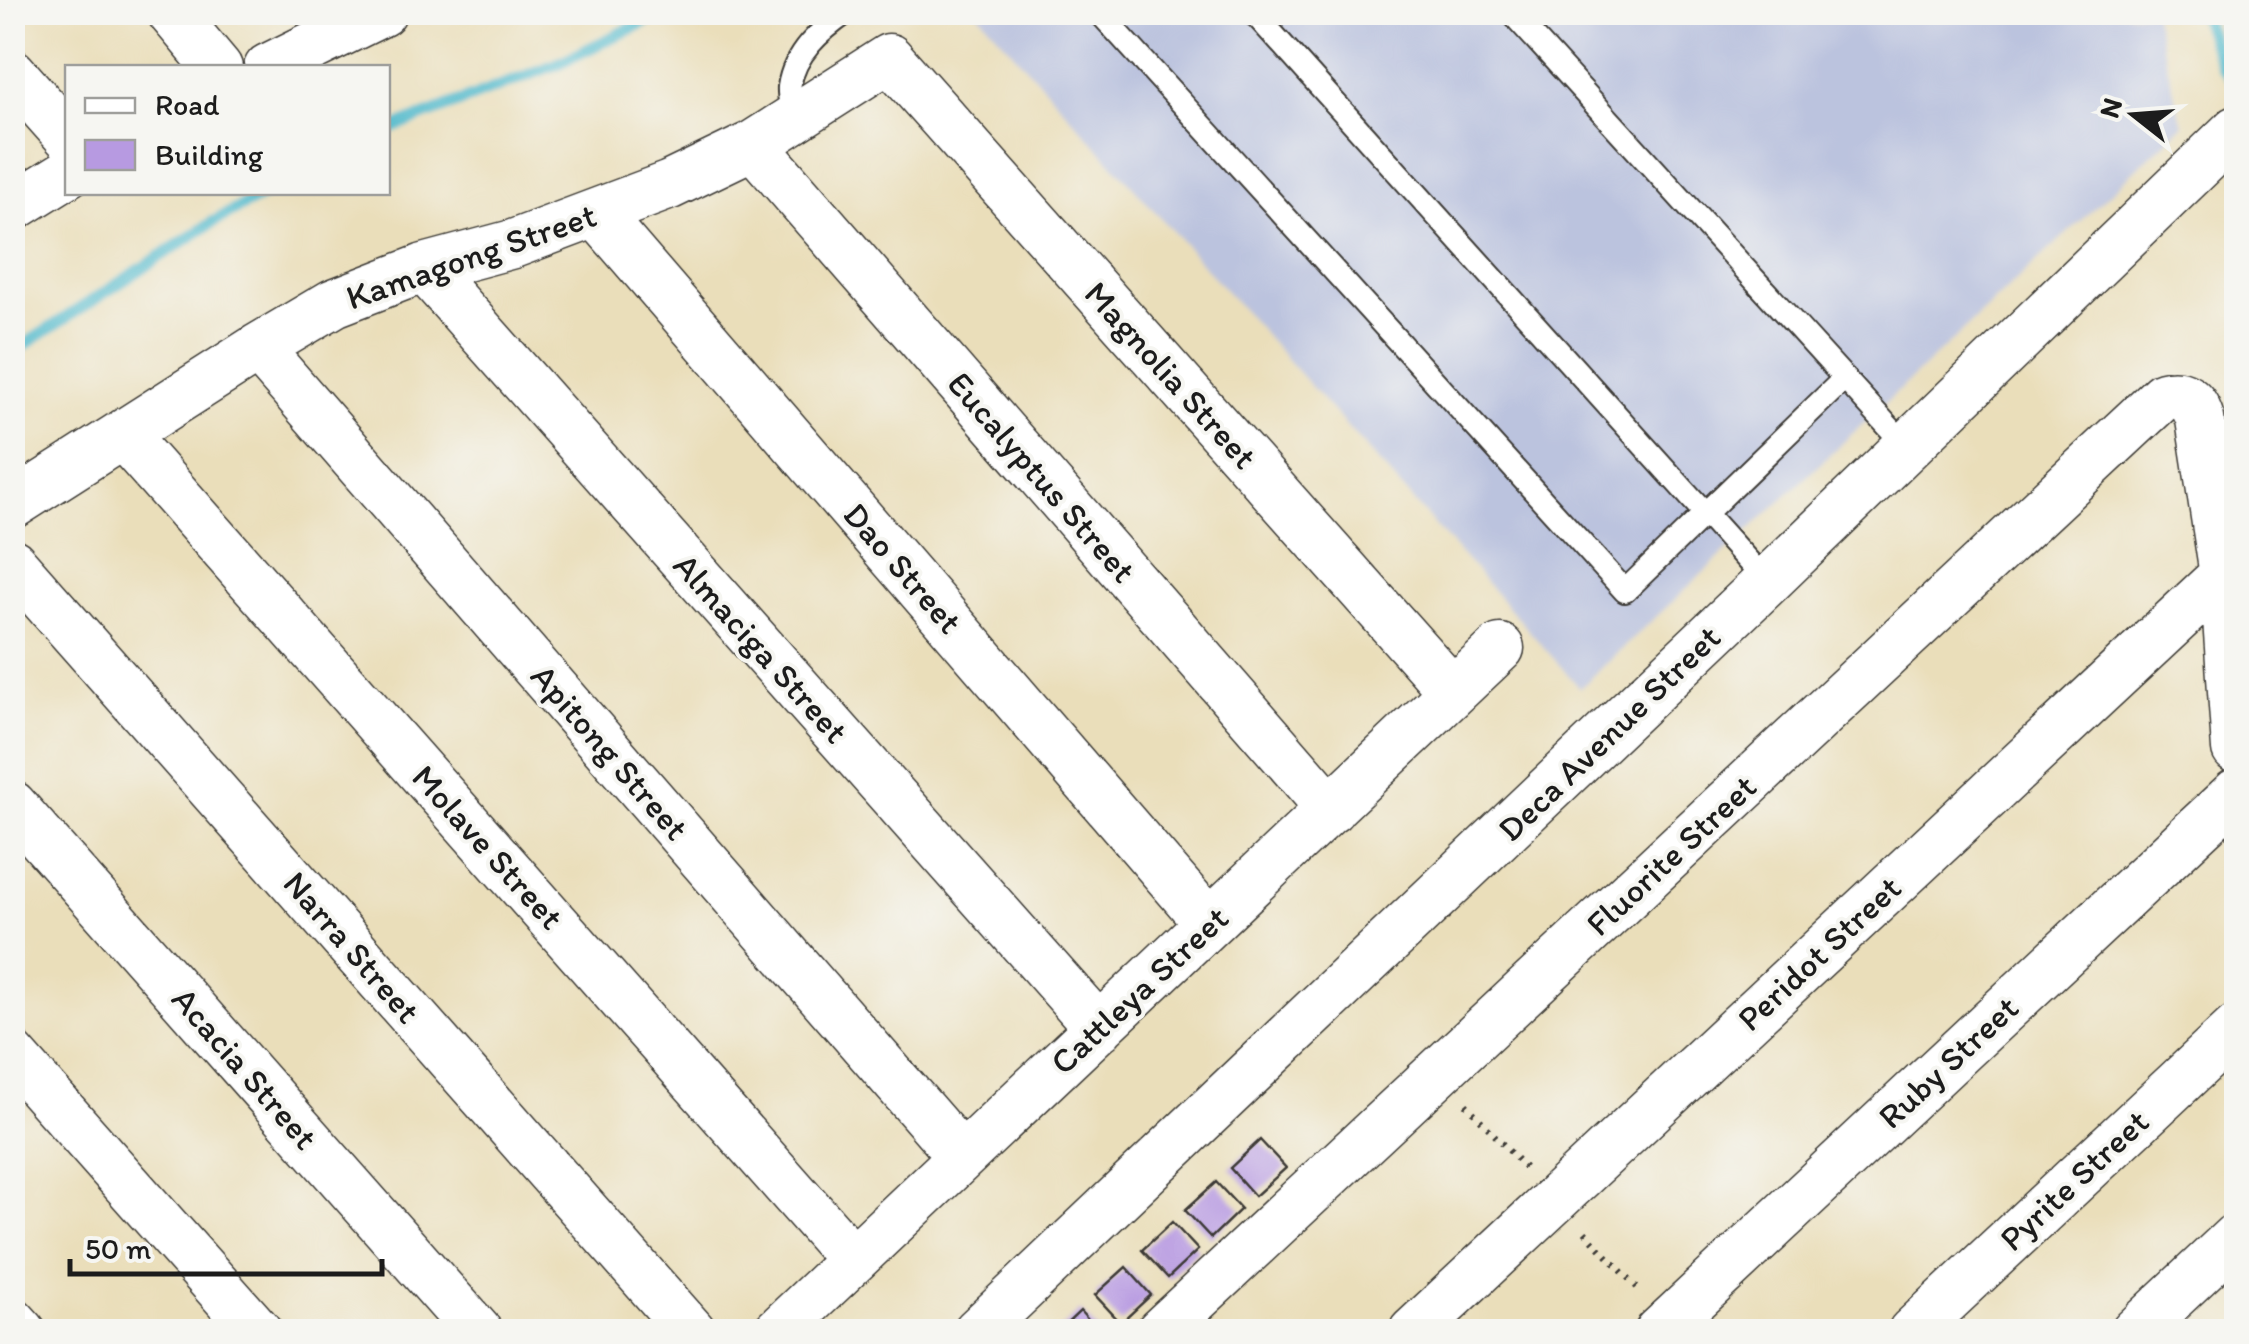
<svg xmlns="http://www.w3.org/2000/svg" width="2249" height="1344" font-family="Itim,sans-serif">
  <rect width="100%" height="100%" fill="#f6f6f2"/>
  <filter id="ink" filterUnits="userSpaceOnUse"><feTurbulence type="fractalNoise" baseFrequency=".01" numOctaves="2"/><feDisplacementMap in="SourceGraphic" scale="20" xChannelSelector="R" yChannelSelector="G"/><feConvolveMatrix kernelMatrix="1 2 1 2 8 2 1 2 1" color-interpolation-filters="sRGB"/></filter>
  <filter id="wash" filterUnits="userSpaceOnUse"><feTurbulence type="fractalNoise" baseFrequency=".0048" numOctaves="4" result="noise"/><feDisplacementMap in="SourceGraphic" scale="40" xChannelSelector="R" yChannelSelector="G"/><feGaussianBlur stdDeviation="2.25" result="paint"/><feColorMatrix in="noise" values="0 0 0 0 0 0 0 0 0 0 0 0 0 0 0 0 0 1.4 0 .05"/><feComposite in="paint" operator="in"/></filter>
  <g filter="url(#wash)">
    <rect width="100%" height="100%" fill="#eadeba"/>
    <path fill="#bbc3de" d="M978,13h1175l30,112 -603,563z"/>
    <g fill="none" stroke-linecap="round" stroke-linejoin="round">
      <path stroke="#4eb8ca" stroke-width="12" d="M2201,12l21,54 14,17
        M388,130l171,-67 106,-51
        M12,353l201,-131 55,-30"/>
    </g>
    <g id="blocks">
      <path fill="#b79ae1" d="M1260,1140l26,28 -31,28 -25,-28z
        M1216,1182l25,27 -30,29 -26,-28z
        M1172,1222l26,28 -30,28 -26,-28z
        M1126,1267l25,28 -30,28 -26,-28z
        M1080,1311l19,21h-41z"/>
    </g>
  </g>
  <g filter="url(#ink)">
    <use href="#blocks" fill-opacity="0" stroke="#3b3934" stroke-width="2.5"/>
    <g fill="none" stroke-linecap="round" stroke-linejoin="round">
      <g stroke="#3b3934" stroke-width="26">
        <path id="lane" d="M1253,12l514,570
          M1511,12l396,435
          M1100,13l525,578 220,-213
          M793,119c-1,-10 -5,-23 -4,-32 5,-34 32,-57 58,-75"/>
      </g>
      <g stroke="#3b3934" stroke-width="51">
        <path id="street" d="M171,12l47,56
          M268,68l114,-56
          M12,73l56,63
          M753,145l578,664
          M12,208l56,-35
          M596,213l613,710
          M424,268l675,760
          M258,348l704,809
          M123,435l730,825
          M12,505l246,-157 76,-45 90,-35 89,-24 157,-59 83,-40 136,-87 564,634
          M12,563l680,769
          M12,805l466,527
          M12,1055l246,277
          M12,1321l10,11
          M777,1332l723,-684
          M977,1332l790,-750 469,-452
          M1160,1332l1003,-936c20,-5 31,3 37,23l24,156 12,174
          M1413,1332l811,-757
          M1659,1332l577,-539
          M1912,1332l324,-303
          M2135,1332l101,-95"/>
      </g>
      <path stroke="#3b3934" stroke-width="6" stroke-dasharray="2.5 8" stroke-linecap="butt" d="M1466,1104l59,64
        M1585,1232l56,60"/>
      <use href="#lane" stroke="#fff" stroke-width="22"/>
      <use href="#street" stroke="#fff" stroke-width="48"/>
    </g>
  </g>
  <g text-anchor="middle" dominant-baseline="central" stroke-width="8" stroke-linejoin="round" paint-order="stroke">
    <g font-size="35" fill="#1c1c1c" stroke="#f6f6f2">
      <text transform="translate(471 256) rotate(-19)">Kamagong Street</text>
      <text transform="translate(1171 375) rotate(48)">Magnolia Street</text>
      <text transform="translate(1042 477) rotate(49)">Eucalyptus Street</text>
      <text transform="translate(903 568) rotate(49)">Dao Street</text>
      <text transform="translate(761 648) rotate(48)">Almaciga Street</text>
      <text transform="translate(1609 733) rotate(-44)">Deca Avenue Street</text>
      <text transform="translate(610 752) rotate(49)">Apitong Street</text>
      <text transform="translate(488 847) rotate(48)">Molave Street</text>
      <text transform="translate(1671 855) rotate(-43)">Fluorite Street</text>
      <text transform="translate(352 947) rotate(49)">Narra Street</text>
      <text transform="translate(1819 953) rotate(-43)">Peridot Street</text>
      <text transform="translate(1139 990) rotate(-43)">Cattleya Street</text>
      <text transform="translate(1948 1062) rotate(-43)">Ruby Street</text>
      <text transform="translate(245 1068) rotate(49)">Acacia Street</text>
      <text transform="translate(2074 1180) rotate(-43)">Pyrite Street</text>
    </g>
  </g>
  <rect width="2249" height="1344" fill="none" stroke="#f6f6f2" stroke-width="50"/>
  <rect x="65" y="65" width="325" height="130" fill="#f6f6f2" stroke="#9f9f9c" stroke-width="2.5"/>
  <rect x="85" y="98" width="50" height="15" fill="#ffffff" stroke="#9f9f9c" stroke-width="2.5"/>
  <text x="155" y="115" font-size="30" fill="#1c1c1c">Road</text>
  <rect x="85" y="140" width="50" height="30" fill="#b79ae1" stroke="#9f9f9c" stroke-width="2.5"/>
  <text x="155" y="165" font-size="30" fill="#1c1c1c">Building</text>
  <g transform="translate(2134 115) rotate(287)" stroke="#f6f6f2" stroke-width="8" paint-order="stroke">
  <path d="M0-8L18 38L0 25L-18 38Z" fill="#1c1c1c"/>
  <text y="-15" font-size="28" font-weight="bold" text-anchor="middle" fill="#1c1c1c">N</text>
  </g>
  <path d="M70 1259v15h312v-15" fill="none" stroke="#1c1c1c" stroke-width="5"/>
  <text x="85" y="1259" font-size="30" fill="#1c1c1c" stroke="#f6f6f2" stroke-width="8" paint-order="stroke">50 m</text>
</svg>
